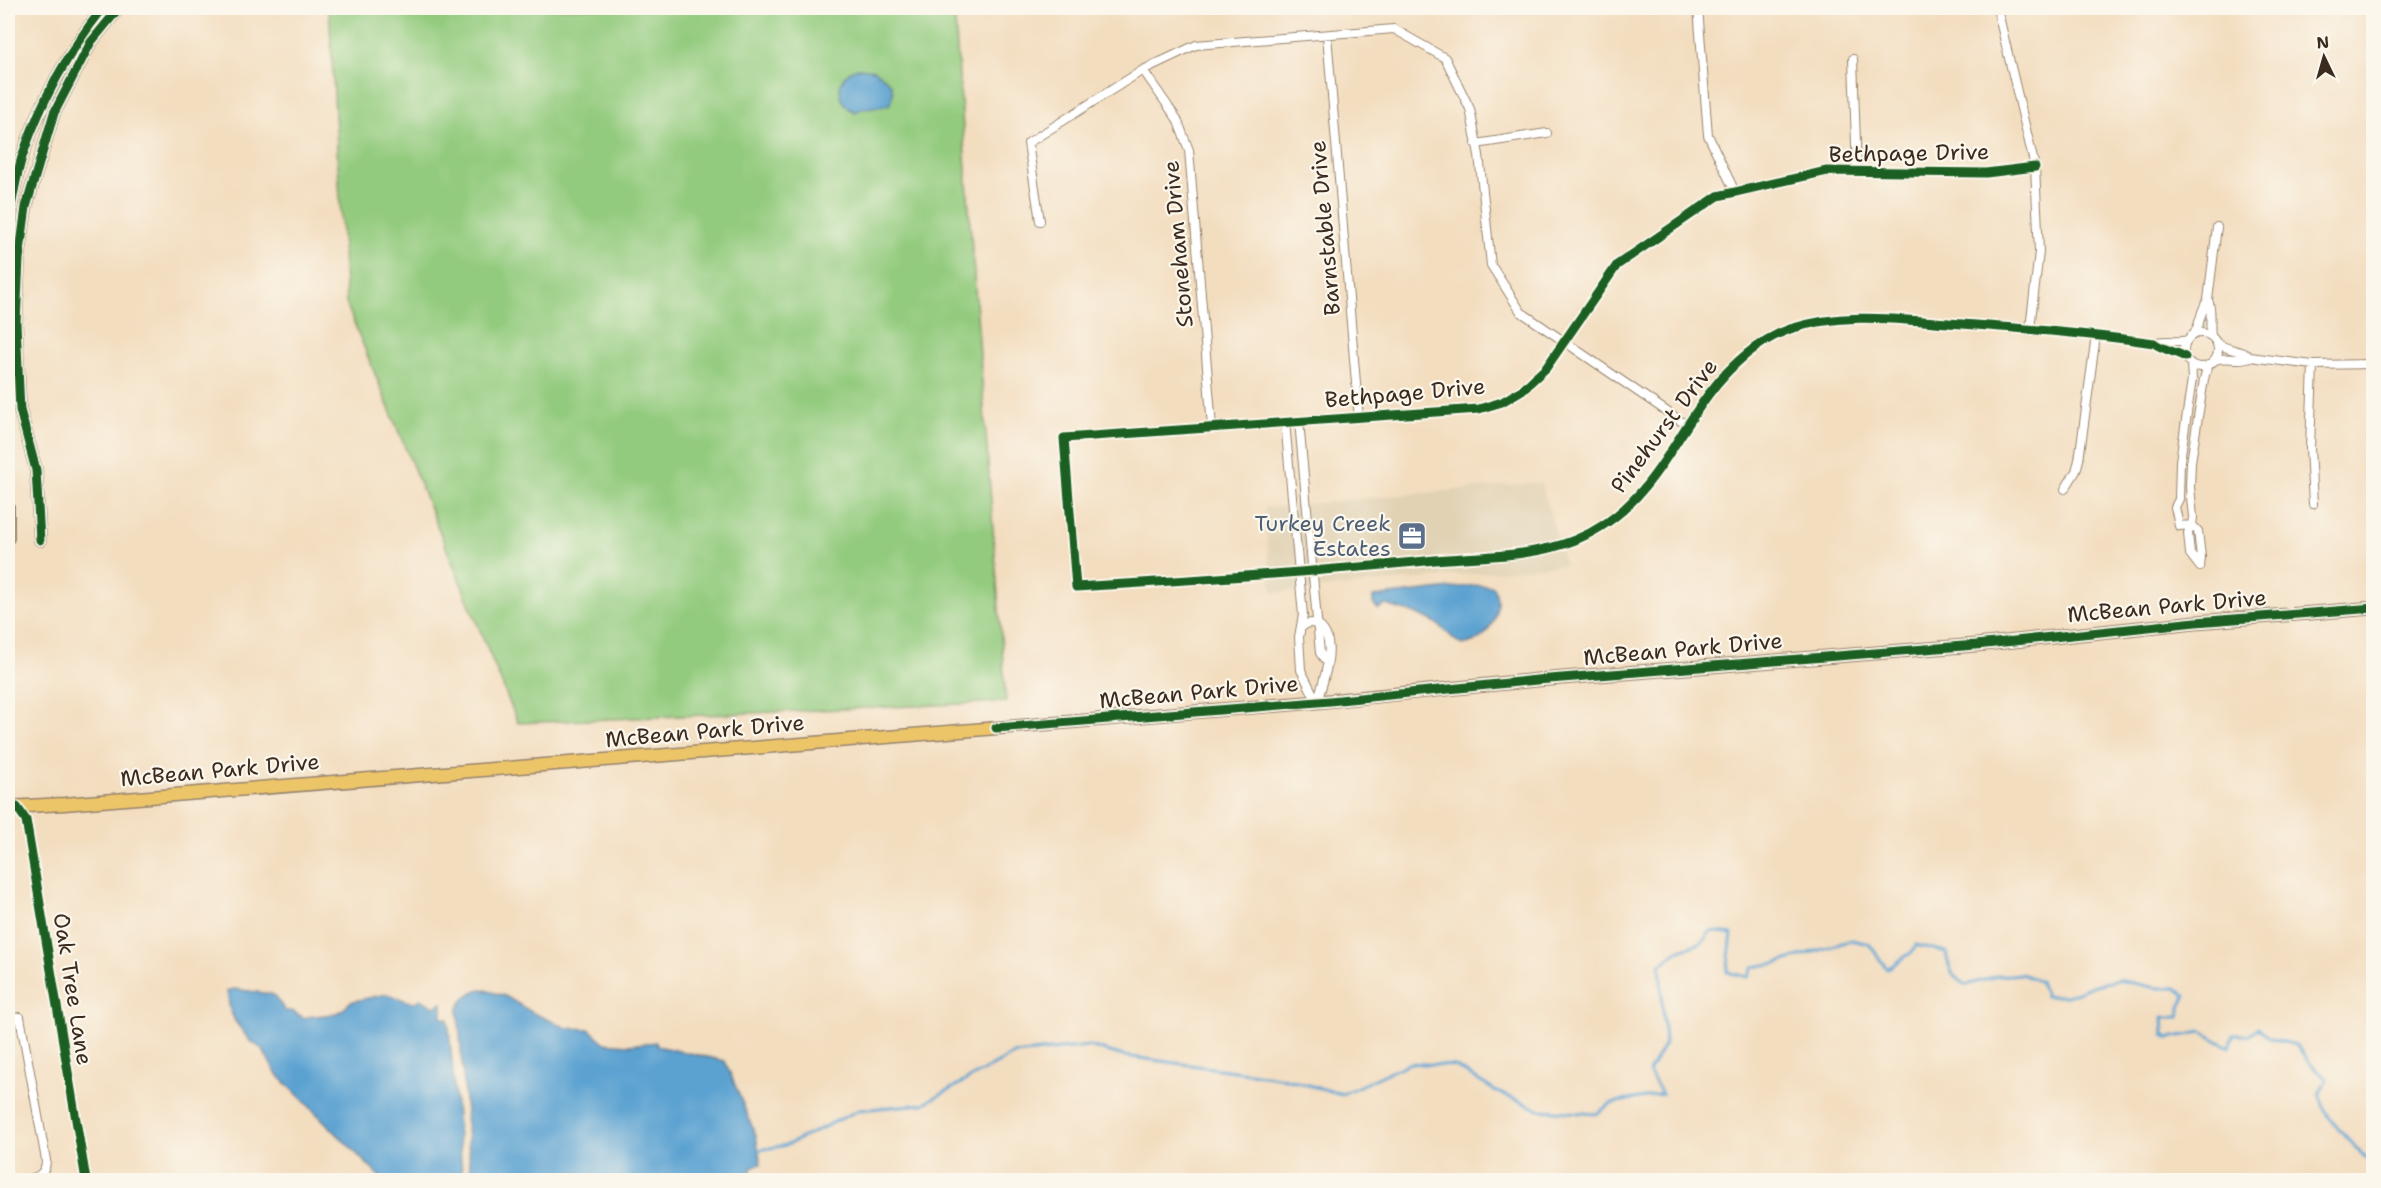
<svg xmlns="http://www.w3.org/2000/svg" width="2381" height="1188" font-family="'Shantell Sans',sans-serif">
  <rect width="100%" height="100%" fill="#fbf7ec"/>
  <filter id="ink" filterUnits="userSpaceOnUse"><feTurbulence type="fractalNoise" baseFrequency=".0167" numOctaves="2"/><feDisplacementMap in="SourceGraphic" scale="12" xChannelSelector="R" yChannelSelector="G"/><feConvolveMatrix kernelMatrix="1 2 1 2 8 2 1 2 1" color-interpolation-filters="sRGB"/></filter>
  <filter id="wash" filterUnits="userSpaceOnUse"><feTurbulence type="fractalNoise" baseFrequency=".008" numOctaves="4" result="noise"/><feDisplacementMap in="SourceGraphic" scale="24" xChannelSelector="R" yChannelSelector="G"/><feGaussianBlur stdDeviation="1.35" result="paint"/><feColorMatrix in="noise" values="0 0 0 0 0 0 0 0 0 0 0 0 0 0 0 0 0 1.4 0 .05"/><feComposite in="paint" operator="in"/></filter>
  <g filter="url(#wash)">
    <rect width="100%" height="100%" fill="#f3ddbf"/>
    <path fill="#e1d2b4" d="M1541,482l24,83 -293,28 -8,-85z"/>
    <path fill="#93cb7e" stroke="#677a4e" stroke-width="1.5" d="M329,8h625l52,694 -488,21 -172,-420z"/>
    <path fill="#5ba2d1" stroke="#4b6678" stroke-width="1.5" d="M859,68l16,2 16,14 2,9 -3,11c-12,5 -23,1 -35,8 -22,-10 -19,-40 4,-44z
      M1478,585l14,1c10,13 4,38 -8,49 -6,6 -14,8 -22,10 -11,-7 -18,-18 -30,-24 -13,-8 -31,-11 -46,-16l-8,4 -5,-5v-7z
      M234,989l37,5 4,2 10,15h7l12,7c17,-5 35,1 46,-16l37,-8 26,9 8,-4 13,8 8,-4v15l6,1 15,161h-80l-107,-107 -14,-24 -12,-8 -15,-20 -5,-11 -3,-19z
      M482,989l23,7 28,17 34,15 22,1 16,14 23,2 28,-3 1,4 68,15 31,75 5,28 -10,4v12h-280l-13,-171c5,-11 12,-18 24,-20z"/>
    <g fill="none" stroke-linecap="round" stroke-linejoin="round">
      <path stroke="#5ba2d1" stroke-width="3" d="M759,1150l28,-5 72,-35 64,-6 91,-50 75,-8 35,10 154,21 64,17 68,-31 45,3 42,26 44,18 55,4 16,-11 50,-9 -13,-22 16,-29 -5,-78 17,-14 24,-8 10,-12 21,3 -5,38 21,5 5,-10 24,-4 75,-23 17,4 18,25 25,-17 4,-7 30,7c2,14 6,26 20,33l31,-9 24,-2 19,7 5,15h22l28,-11 23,-5 39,8h19l9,7 -5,12v10h-17l1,18 5,3 33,-6 27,15 4,-12h16l9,-7 11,10 27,7 18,23 13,11 -8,15 9,23 46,50"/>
    </g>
  </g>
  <g filter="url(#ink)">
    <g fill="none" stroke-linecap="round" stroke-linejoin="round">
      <g stroke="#97846e" stroke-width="10">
        <path id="street" d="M1698,8l10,127 27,57
          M1997,8l38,159 4,85 -9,76
          M1327,35l32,384
          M1853,59l4,113
          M1143,70l34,49 12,31 23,277
          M1476,144l71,-11
          M2035,167l-49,6 -159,-2 -109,25 -101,69 -71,103 -24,22 -20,12 -23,7 -415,29 12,149c120,-7 239,-15 359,-27 44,-4 99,-3 140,-20 69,-28 92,-89 133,-145 21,-28 49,-54 82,-66 52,-17 104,-10 158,-6 69,5 137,10 206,20 9,7 21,8 31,14
          M1040,221l-12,-78 115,-73 53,-25 198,-16 51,29 25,51 9,46 12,110 30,47 167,114
          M2184 350a17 17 0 1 1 34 0a17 17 0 1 1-34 0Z
          M2194,334c7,-11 6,-24 14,-34
          M2211,336c-2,-12 2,-25 -3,-36l9,-73
          M2154,343c10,-4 22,0 33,-3
          M2217,343c11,8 23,6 33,14
          M2215,360c12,-4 24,2 35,-3l63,8 61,-1
          M2191,364l1,15 -12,82 -1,38 -4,8 4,19 13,-1 6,6 3,26 -1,10
          M2313,365l-3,83 3,56
          M1299,421l21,232 7,10
          M1285,422l18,193 -4,22 2,33 16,32
          M2065,489l11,-18 3,-11 17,-125
          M2200,567l-10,-13 -2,-21 4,-8 1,-8 -3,-30 1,-25 13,-83 4,-14
          M1302,627c6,-5 10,-5 17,-1 20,15 4,56 -2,76
          M17,807l9,13 60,360
          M8,1019l12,-2 26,143c0,14 -8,17 -20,20"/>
      </g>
      <g stroke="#97846e" stroke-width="14">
        <path id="secondary" d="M8,222c5,-23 8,-47 15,-68 19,-55 44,-101 80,-146
          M8,506v32
          M40,540l-4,-70 -16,-60 -4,-87 3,-64 7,-52 28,-94 37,-71 28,-34"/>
      </g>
      <g stroke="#97846e" stroke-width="15">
        <path id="primary" d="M8,807l56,-3 1253,-102 220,-22 439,-35 220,-23 178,-14"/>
      </g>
      <use href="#street" stroke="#fff" stroke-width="8"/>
      <use href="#secondary" stroke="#f8e8c3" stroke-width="10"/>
      <use href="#primary" stroke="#edc569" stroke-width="12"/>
      <g stroke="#fbf7ec" stroke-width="13">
        <path id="cycleway" d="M2035,167l-49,6 -159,-2 -109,25 -101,69 -71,103 -24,22 -20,12 -23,7 -415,29 12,149c120,-7 239,-15 359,-27 44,-4 99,-3 140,-20 69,-28 92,-89 133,-145 21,-28 49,-54 82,-66 52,-17 104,-10 158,-6 69,5 137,10 206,20 9,7 21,8 31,14
          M8,222c5,-23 8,-47 15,-68 19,-55 44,-101 80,-146
          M40,540l-4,-70 -16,-60 -4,-87 3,-64 7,-52 28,-94 37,-71 28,-34
          M996,728l334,-27 207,-21 439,-35 220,-23 178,-14
          M17,807l9,13 60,360"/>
      </g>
      <use href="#cycleway" stroke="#1b5e20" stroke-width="9"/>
    </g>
  </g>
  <defs>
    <g id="office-square" transform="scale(1.5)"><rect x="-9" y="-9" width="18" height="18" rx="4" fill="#5c6f8a" stroke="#fbf7ec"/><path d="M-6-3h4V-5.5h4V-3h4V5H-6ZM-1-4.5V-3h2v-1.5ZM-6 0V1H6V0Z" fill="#fff"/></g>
  </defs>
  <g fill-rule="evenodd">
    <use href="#office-square" x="1412" y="536"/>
  </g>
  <g text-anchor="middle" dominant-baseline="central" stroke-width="4.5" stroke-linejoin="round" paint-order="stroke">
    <g font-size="22" fill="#3b2a1e" stroke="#fbf7ec">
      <text transform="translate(1909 153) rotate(-1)">Bethpage Drive</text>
      <text transform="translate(1325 228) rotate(-95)">Barnstable Drive</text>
      <text transform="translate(1178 244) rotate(-95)">Stoneham Drive</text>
      <text transform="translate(1405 393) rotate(-5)">Bethpage Drive</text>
      <text transform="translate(1664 426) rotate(-53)">Pinehurst Drive</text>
      <text transform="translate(2167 606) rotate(-5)">McBean Park Drive</text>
      <text transform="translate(1683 649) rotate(-5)">McBean Park Drive</text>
      <text transform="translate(1199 692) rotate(-5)">McBean Park Drive</text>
      <text transform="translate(705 731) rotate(-5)">McBean Park Drive</text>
      <text transform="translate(220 770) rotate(-5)">McBean Park Drive</text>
      <text transform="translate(73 989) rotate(81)">Oak Tree Lane</text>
    </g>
    <g font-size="22" fill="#4e5e75" stroke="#fbf7ec" text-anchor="end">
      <text x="1391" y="523">Turkey Creek<tspan x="1391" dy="25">Estates</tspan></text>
    </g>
  </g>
  <rect width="2381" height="1188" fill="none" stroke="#fbf7ec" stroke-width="30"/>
  <g transform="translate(2324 57) rotate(355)" stroke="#fbf7ec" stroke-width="4.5" paint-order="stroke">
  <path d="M0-4.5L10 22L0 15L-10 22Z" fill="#3b2a1e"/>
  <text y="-9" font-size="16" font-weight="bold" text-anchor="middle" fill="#3b2a1e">N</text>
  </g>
</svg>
